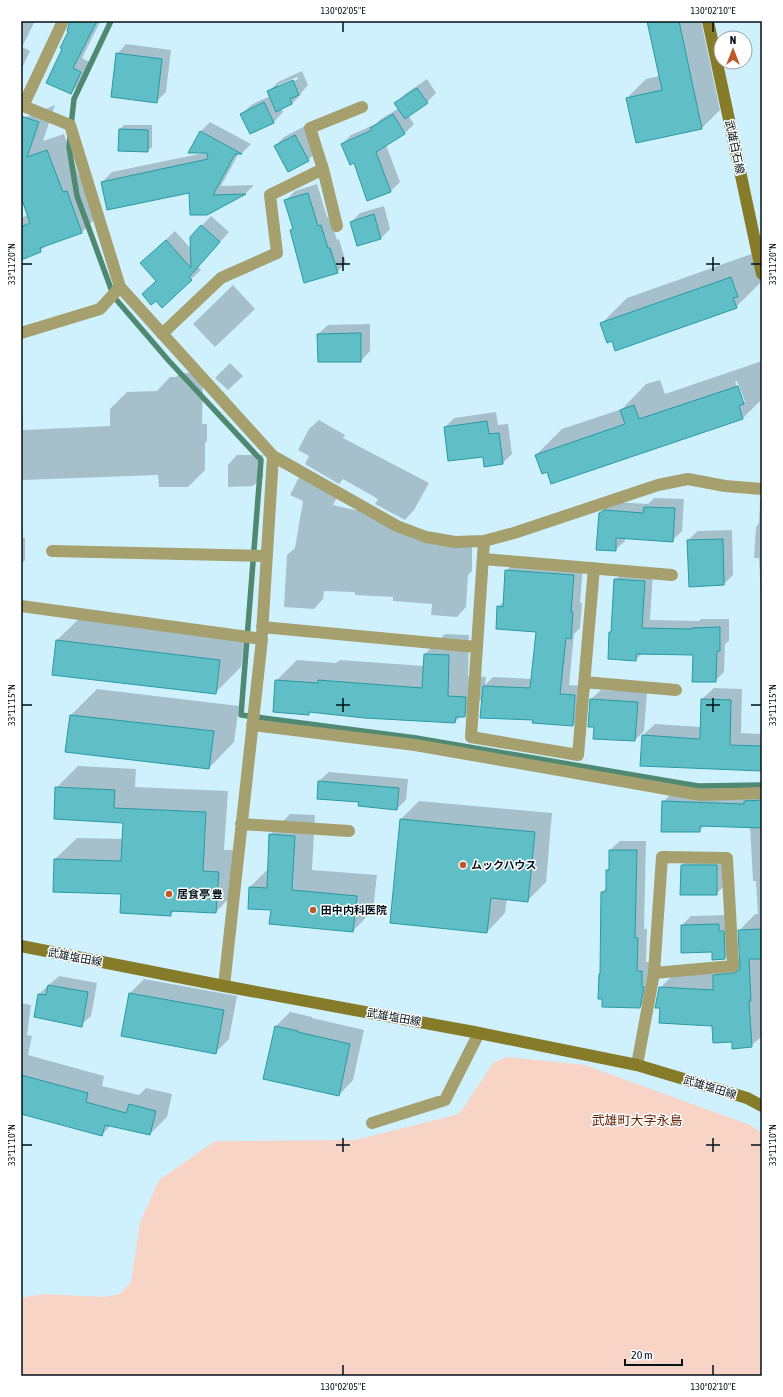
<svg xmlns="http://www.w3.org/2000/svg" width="783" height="1397" font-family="'Asap Condensed','Noto Sans JP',sans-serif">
  <rect width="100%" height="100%" fill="#cff1fe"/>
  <path fill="#f8d4c6" d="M507,1057l78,8 165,60 12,8v243h-741v-78l22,-4 60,3 17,-3 11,-12 9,-60 19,-42 56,-39 140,-1 104,-26 34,-51z"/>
  <path fill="#0003" fill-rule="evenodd" d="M21,21h14l-13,26 8,4 -9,19z
    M72,21h30l-3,3 -17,34 8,4 -10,21 -9,10 -8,-45z
    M648,21h53l19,89 -18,18 -65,14 -10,-44 19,-19 14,-3z
    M126,44l45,6 -5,42 -10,10 -39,-48z
    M302,71l6,14 -7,8v1l-9,10 -11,4 2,4 -9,10 -23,11 -9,-19 9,-9 19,-9 -2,-4 10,-10zM297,77l1,2 -20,9v-3z
    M427,79l9,14 -9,9 -19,13 6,9 -9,9 -19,12 14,37 -9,9 -37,-29 -12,-18 9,-9 25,-11 5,-5 18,-11 -3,-5 9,-9z
    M55,105l-12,36 21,-7 15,42 4,-1 15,41 -16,16 -35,13 -7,6 -19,8v-41l7,-3 -7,-21v-75z
    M210,122l41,22 -9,9h-3l-18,33 33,-1 -8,8 -39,21 -17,-22 -88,-10 10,-10 92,-19 -14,-1 11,-21z
    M124,125h28v22l-5,4 -27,-22z
    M305,126l13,24 -10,10 -20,11 -13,-25 9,-9z
    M317,184l10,33h3l7,23 2,-1 7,24 -9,9 -46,-42 3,-2 -9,-27 10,-10z
    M384,206l6,23 -9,9 -23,7 -7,-23 9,-9z
    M211,216l18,16 -31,35 3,3 -39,36 -5,-26 -16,-17 34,-32 16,18v-12z
    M757,252l2,22 3,7 -26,26 -124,33 -11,-16 26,-26z
    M233,285l22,24 -40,38 -22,-23z
    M370,324v27l-9,10 -43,-27 10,-9z
    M762,361v38l-19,19 -191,65 -5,-13 -11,-15 26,-26 60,-20 24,-25 14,-4 5,14zM735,381h2l8,21h-2z
    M230,363l13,13 -15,14 -13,-12z
    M181,373h22l-1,51h5v17l-2,2v27l-17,17h-29l-1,-12 -135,5 -1,2 1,56h2v22l-4,5v-154h2v19l87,-4v-17l17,-17 30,-1 13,-14h6z
    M496,412l2,13 10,-1 4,30 -9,9 -19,-8 -39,-28 9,-9z
    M319,420l26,15 -2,3 86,45 -15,27 -9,10 -30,-16 3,-5 -35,-20 -4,5 -34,-20 4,-8 -11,-6 11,-21z
    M237,455h26v22l-10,9 -25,1v-22z
    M307,470l34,19 -8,16 39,9 65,22 -3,9h38v26l-4,4 -2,32 -9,10 -26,-2 1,-11 -39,-3v-4l-38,-2v-3l-31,-1 -1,8 -9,10 -30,-2 3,-52 8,-7 8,-47 -13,-6 8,-16z
    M762,497v104h-1l-2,-43h-5l2,-31 3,-4 1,-23z
    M654,498l30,1 -2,32 -10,10 -47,-3v3l-10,9 -15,-37 9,-9 6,-2 33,2z
    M732,530l1,45 -9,9 -36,-44 10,-9z
    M516,561l67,5 -3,37h2l-2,25 -6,6 -5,51 15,1 -2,29 -9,10 -39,-6 -51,-21 -19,18h-3l-6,6 -144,-11 -3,3 -32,-33 21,-21 39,3 4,-3 84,6 1,-12 20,-20 24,1 -1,41 18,1 -1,8 8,-8 39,2 5,-48 -39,-24 6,-6 2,-30z
    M624,571l29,1 -3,48 49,1 2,-2h28v22l-4,3 -1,28 -9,9 -21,-27 -52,-1 -6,7 -26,-27 2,-3 3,-50z
    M83,615l162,19 -4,33 -26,26 -158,-53z
    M714,688l28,1 -1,44 21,1v36l-119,-35 12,-11 46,3 1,-28z
    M97,689l142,17 -5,36 -25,26 -143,-17 5,-36z
    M601,690l46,2 -3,39 -9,9 -40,-14 -4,-27z
    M78,766l58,3 -1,18 93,4 -4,59h16l-3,40 -21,22 -41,-2 -5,5 -115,-56 22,-21 46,1 1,-17 -68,-34z
    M329,772l79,7 -2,21 -9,9 -37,-8 -41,-20z
    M679,786l79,3 4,-3v250l-11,10 -18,-5 -20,-16 -52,-18 -1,-19 16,-16 39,2 14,-14 12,-1 -1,-29 15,-16h3l-2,-33h-3l-3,-55 -45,-1 -6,6 -36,-29z
    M419,801l133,12 -6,69 -19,19 -20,-2 -2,14 -18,19 -96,-10 10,-103z
    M290,814l25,1 -3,55 65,5 -4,35 -20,21 -81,-22 -22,-22 18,-18 2,-34z
    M620,841h26l-2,88h3l-1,33h5l-2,35 -9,10 -40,-33 1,-2 1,-80 5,-5v-17l3,-3v-17z
    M691,856h35v28l-10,10 -34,-29z
    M728,915l6,34 -9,9 -13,-7 -30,-26 9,-9z
    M59,976l38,7 -6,33 -10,9 -42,-31z
    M144,979l93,17 -8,43 -14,14 -93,-17 8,-43z
    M21,1003l10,2 -4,30 5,1 -4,19 76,21 -2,10 37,9 7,-7 26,6 -5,23 -17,17 -39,-9 -9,10 -81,-22z
    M290,1012l22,5v1l52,12 -11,50 -14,15 -63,-69z"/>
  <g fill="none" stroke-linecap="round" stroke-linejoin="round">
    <path stroke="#508972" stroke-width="5.5" d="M71,126l3,-27 37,-78
      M70,137l-1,10 8,49 37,101 55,64 92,99 -20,255 175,23 282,48 64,-1"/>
  </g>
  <path fill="#5fbec6" stroke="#289aa3" d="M70,21h27l-24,47 8,4 -10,22 -25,-11 16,-34 -2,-1 8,-16 -1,-1z
    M647,21h32l23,108 -66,14 -10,-45 36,-8z
    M116,53l46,6 -5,44 -46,-6z
    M293,80l6,15 -9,4 2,5 -16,8 -9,-21z
    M417,88l11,15 -23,16 -11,-16z
    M264,102l10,21 -24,11 -10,-20z
    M393,114l12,20 -29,18 15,40 -24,9 -13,-38 -4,2 -9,-21 31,-14 -2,-2z
    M21,116l18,6 -12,35 20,-7 16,42 4,-1 15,42 -42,15 1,4 -20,8v-33l9,-4 -9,-26z
    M119,129l29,1v22l-30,-1z
    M200,131l42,23h-7l-22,41 33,-1 -39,21h-17l-1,-22 -82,17 -6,-28 107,-23 -1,-6h-19z
    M295,135l14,26 -21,11 -14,-26z
    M308,193l10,33 3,-1 7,23h2l8,25 -34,10 -14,-53 3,-1 -9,-29z
    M374,214l7,25 -24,7 -7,-24z
    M201,225l19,17 -31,35 3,3 -30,28 -6,-7 -5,4 -9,-11 14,-13 -16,-18 26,-23 25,28 -1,-31z
    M731,277l7,20 -5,1 4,10 -122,43 -3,-10 -5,2 -7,-20z
    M361,333v29h-43l-1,-28z
    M738,386l6,18 -5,2 4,13 -192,65 -4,-12 -5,2 -7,-19 90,-31 -5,-14 14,-5 5,14z
    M487,421l2,13 10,-1 4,31 -19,3 -1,-10 -35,4 -4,-34z
    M644,507l31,1 -2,34 -57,-4v13l-20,-1 3,-37 6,-3 38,3z
    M723,539l1,46 -35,2 -2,-47z
    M505,570l69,5 -3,37h2l-2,27 -5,-1 -6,56 15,1 -2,31 -41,-3 1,-3 -53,-2 3,-32 47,2 6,-56 -40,-3 1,-23 6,1z
    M614,579l31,2 -3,47 49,1v-1l29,-1v24h-3l-1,31h-24l1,-27 -57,-1v7l-28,-2 1,-27h2z
    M56,640l164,20 -4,34 -164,-19z
    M424,654l25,1 -1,41 18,1 -1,20h-9l-1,6 -90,-5 -56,-6v3l-36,-3 2,-32 43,3v-3l104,8z
    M590,699l48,3 -3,39 -42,-2 1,-12h-6z
    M701,699l30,1 -1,45 32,1v25l-122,-5 2,-31 58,4z
    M70,715l144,16 -5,38 -144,-17z
    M318,781l81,7 -2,22 -39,-4 1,-4 -42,-3z
    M55,787l60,3 -1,18 92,4 -3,59 16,1 -3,41 -45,-2v5l-51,-3 1,-19 -68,-2 1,-33 67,2 2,-38 -69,-4z
    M762,800v28l-62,-2v6h-39l1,-31 82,3v-3z
    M400,819l135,13 -7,70 -37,-4 -4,35 -97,-10z
    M269,834l26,2 -3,54 65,6 -4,36 -84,-8 2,-14 -23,-1 1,-22 18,1z
    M609,850h28l-2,88h3l-1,33h5v16h2l-4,21 -38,-1v-8h-4l1,-25h1l1,-82h5v-22h3z
    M681,865h36v30h-37z
    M719,924v7h5l1,28 -13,1v-8l-31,1v-28z
    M762,929v30h-13l2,42h-2l3,46 -20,2v-7l-19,1 -1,-17 -53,-3 1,-15h-5l4,-21 54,3v-15l21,-2 6,-4 -2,-39z
    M48,985l40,7 -6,35 -48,-10 4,-23 8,1z
    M129,993l95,17 -8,44 -95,-18z
    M275,1026l23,5v1l52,12 -11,52 -76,-17z
    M21,1075l67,18 -2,9 40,11 3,-9 27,7 -6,24 -45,-10 -3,11 -81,-22z"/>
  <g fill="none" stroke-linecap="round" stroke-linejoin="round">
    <path stroke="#a5a06e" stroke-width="12" d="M21,105l49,20 50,162 153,169 124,70 29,11 29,5 29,-1 30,-8 144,-48 30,-6 37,7 37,3
      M23,106l40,-85
      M323,169l14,57
      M21,333l79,-24 20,-22
      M162,334l59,-56 56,-25 -7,-58 53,-26 -13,-41 52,-21
      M484,541l-13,196 107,18 16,-187
      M52,551l215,5
      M483,559l189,16
      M21,606l241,33 -38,347
      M262,627l214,20
      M262,634l11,-178
      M584,682l92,8
      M252,725l163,20 286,50 61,-2
      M241,824l108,7
      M637,1065l17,-92 8,-116 65,1 6,108 -79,7
      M372,1123l73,-23 34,-67"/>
    <path stroke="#857b28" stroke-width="12" d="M708,21l54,253
      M21,946l203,40 250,46 163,33 110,33 15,8"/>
  </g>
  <path fill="none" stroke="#011118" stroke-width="1.5" d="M343,22v10M713,22v10M343,257v14M713,257v14M22,264h10M336,264h14M706,264h14M751,264h10M343,698v14M713,698v14M22,705h10M336,705h14M706,705h14M751,705h10M343,1138v14M713,1138v14M22,1145h10M336,1145h14M706,1145h14M751,1145h10M343,1365v10M713,1365v10"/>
  <g fill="#bf592c" stroke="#fff" stroke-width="1.5">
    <circle cx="463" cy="865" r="4"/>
    <circle cx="169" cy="894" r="4"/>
    <circle cx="313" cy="910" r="4"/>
  </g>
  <g text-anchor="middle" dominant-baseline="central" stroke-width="3" stroke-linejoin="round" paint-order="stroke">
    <g font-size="11" fill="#011118" stroke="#fff">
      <text transform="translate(735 147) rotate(78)">武雄白石線</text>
      <text transform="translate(75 957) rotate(11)">武雄塩田線</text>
      <text transform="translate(394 1017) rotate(10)">武雄塩田線</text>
      <text transform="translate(710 1087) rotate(17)">武雄塩田線</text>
    </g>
    <g font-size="11" font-weight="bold" fill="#011118" stroke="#fff" text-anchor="start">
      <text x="471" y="865">ムックハウス</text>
      <text x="177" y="894">居食亭 豊</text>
      <text x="321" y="910">田中内科医院</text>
    </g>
    <g font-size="13" fill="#622304" stroke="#fff">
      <text x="637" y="1120">武雄町大字永島</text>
    </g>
  </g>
  <rect width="783" height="1397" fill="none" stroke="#ffffff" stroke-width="44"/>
  <g transform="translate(733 50)"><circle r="19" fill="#ffffff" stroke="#99a0a3"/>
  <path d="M0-3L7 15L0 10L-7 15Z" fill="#bf592c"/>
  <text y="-6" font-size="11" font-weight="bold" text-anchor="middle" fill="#011118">N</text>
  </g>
  <path d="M625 1359v6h57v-6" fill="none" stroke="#011118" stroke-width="2"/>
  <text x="631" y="1359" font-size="12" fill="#011118" stroke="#ffffff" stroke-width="3" paint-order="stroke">20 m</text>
  <rect x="22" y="22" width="739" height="1353" fill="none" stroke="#011118" stroke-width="1.5"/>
  <g font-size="10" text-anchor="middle" fill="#011118">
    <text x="343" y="14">130°02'05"E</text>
    <text x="713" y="14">130°02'10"E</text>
    <text transform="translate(11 264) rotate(-90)" y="4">33°11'20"N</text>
    <text transform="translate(772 264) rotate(-90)" y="4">33°11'20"N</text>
    <text transform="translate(11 705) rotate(-90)" y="4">33°11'15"N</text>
    <text transform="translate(772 705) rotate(-90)" y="4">33°11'15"N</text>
    <text transform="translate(11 1145) rotate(-90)" y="4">33°11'10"N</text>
    <text transform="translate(772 1145) rotate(-90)" y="4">33°11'10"N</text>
    <text x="343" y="1390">130°02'05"E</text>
    <text x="713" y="1390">130°02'10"E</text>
  </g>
</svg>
